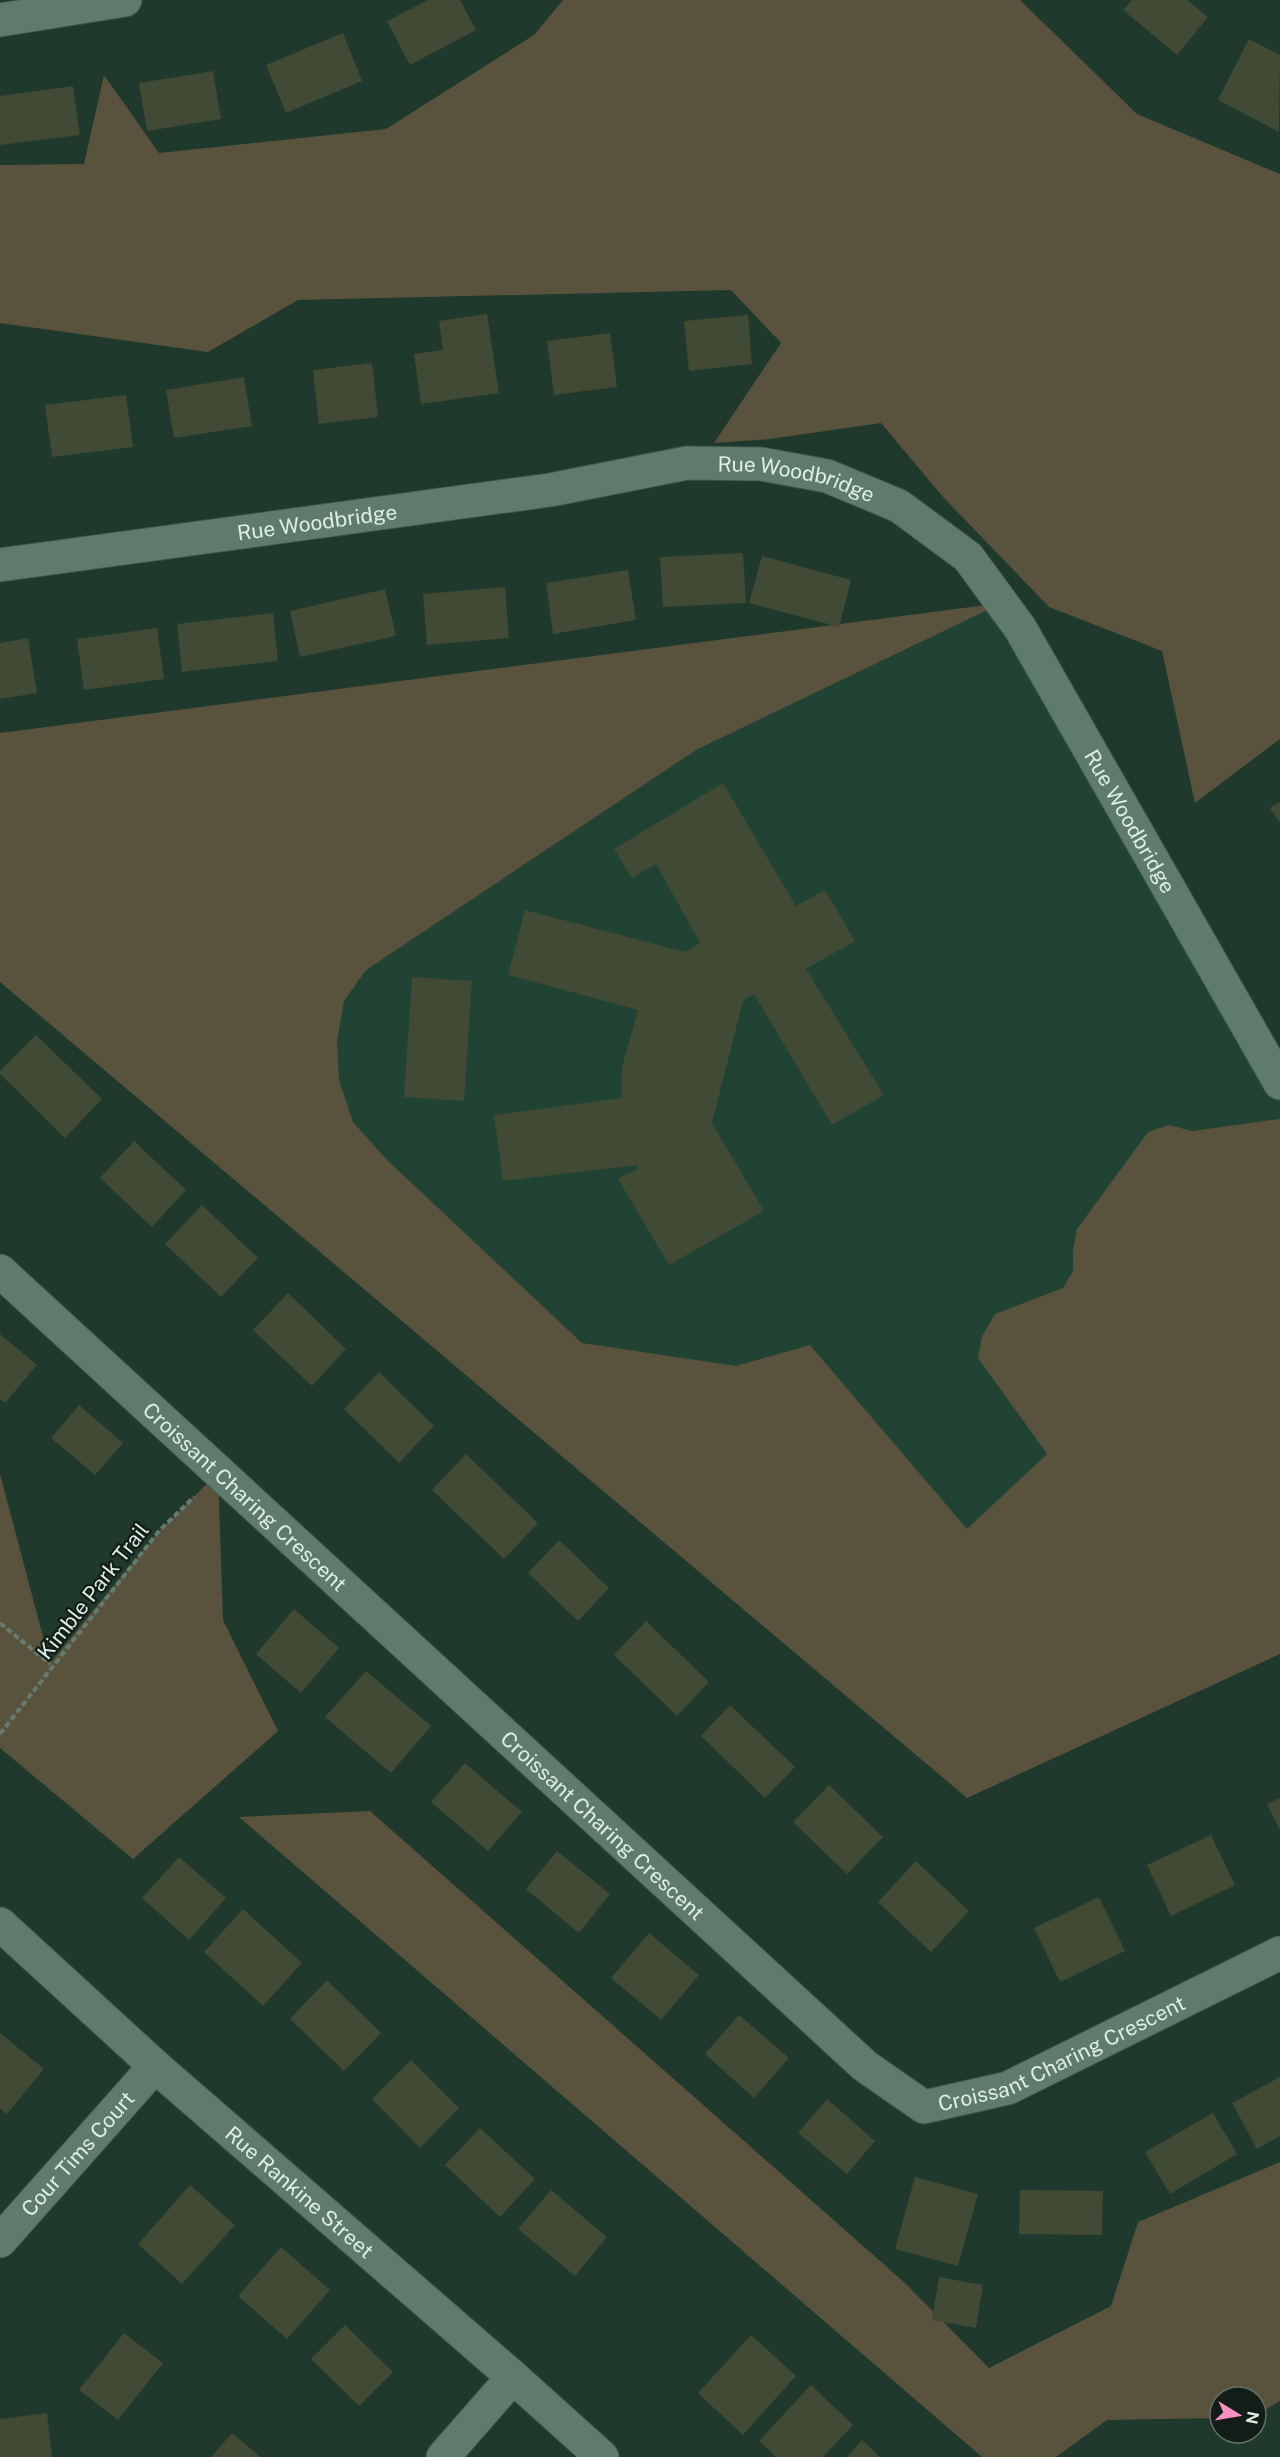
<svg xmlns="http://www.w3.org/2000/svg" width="1280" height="2457" font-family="'Public Sans',sans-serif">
  <rect width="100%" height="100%" fill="#1f392c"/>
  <path fill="#214333" d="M1002,603l278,480v571l-313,144 -967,-946z"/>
  <path fill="#59523c" d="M563,0h457l117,114 143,60v565l-85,64 -33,-152 -113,-44 -106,-110 -62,-74 -111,16 -56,4 67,-100 -50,-53 -433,10 -90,52 -208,-29v-158l84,-1 20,-89 55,78 227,-24 148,-94z
    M1002,603l-306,147 -330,220 -22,31 -7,39 2,40 14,42 33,37 196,184 154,23 74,-21 157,184 80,-75 -69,-96 4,-22 13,-22 68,-26 10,-17v-20l4,-22 71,-97 21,-7 23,6 88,-12v535l-313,144 -967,-816v-249z
    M218,1473l5,147 55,111 -145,128 -133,-111v-274l50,189 109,-132z
    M370,1811l535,472 84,85 122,-62 27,-84 142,-60v239l-24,14v-18h-36v21l-113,2 -51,37h-74l-743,-640z"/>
  <path fill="#404a34" d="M428,0h32l16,30 -66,35 -23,-44z
    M1132,0h55l21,17 -31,38 -54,-45z
    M343,33l19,48 -76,32 -20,-48z
    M1249,39l31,16 -1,77 -61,-32z
    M213,71l8,48 -74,12 -8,-48z
    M73,86l7,49 -80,10v-49z
    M487,314l12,79 -78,11 -7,-50 29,-4 -4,-29z
    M748,315l4,49 -63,7 -5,-50z
    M610,333l7,54 -63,8 -7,-54z
    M372,363l6,54 -59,7 -6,-54z
    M244,377l8,49 -78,12 -8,-48z
    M126,395l7,52 -81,10 -7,-52z
    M743,553l3,50 -83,4 -3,-50z
    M762,556l89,24 -12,47 -90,-24z
    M628,570l8,50 -83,14 -7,-51z
    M505,587l4,51 -82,7 -4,-51z
    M385,589l11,47 -96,21 -10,-46z
    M273,613l5,48 -96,11 -5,-48z
    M157,628l7,51 -80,11 -7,-51z
    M28,638l9,55 -37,6v-56z
    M723,783l73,123 29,-16 30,51 -49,28 78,126 -52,30 -78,-131 -11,7 -31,122 52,88 -95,54 -51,-86 19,-10v-4l-134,16 -9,-66 127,-17 1,-31 16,-57 -130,-35 17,-65 160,42 15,-9 -44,-79 -24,14 -18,-29z
    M1280,802v21l-10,-15z
    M412,977l60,4 -8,120 -60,-4z
    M36,1035l66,64 -37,39 -65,-64v-3z
    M134,1141l52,49 -34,37 -52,-49z
    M202,1205l56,53 -37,39 -56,-53z
    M288,1293l58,56 -34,37 -59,-56z
    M0,1334l37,31 -32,38 -5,-4z
    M379,1372l55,54 -35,37 -55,-54z
    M79,1405l44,38 -28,32 -44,-37z
    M466,1454l72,69 -34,36 -72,-69z
    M559,1540l50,48 -31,33 -50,-48z
    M294,1609l45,39 -38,45 -45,-39z
    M646,1621l63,61 -32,34 -63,-61z
    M366,1671l65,55 -40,47 -66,-56z
    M730,1705l65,62 -30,31 -64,-62z
    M465,1763l57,49 -34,39 -57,-49z
    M829,1785l54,52 -36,37 -54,-52z
    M1280,1798v32l-13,-26z
    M1211,1835l24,50 -64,31 -24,-51z
    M557,1851l53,43 -31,39 -53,-44z
    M179,1857l47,41 -37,42 -47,-42z
    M916,1861l53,50 -38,41 -53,-50z
    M1099,1897l26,54 -65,31 -26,-54z
    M243,1909l59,54 -39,43 -59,-54z
    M649,1933l50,42 -38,45 -50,-42z
    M327,1980l54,53 -37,38 -54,-52z
    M739,2015l50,43 -35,40 -49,-44z
    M0,2033l44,36 -37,45 -7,-5z
    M411,2060l48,48 -39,40 -48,-49z
    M1280,2077v59l-23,13 -25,-46z
    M827,2099l48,42 -28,33 -49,-41z
    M1213,2113l24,41 -67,40 -25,-42z
    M480,2128l55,51 -35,38 -55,-52z
    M915,2177l63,17 -20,72 -63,-17z
    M190,2185l45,40 -53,59 -44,-40z
    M551,2190l56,47 -32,39 -57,-47z
    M1020,2190l83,1 -1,44 -83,-1z
    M281,2247l49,43 -43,49 -49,-43z
    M939,2277l44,8 -7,43 -44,-8z
    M345,2325l48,47 -34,34 -48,-47z
    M124,2333l39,30 -45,57 -39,-30z
    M751,2335l45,41 -53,59 -45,-42z
    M811,2385l42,40 -30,32h-47l-17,-16z
    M47,2413l5,44h-52v-38z
    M232,2433l28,24h-49z
    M862,2440l18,17h-33z"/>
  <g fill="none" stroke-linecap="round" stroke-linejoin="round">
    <g stroke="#3e564a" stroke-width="35">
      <g id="street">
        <path d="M0,20l125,-20"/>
        <path id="s1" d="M0,565l550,-75 137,-27 74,1 66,12 72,30 69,51 52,71 260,455"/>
        <path id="s2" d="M0,1271l865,795 59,41 84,-19 272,-135"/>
        <path id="s3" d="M0,1924l155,142 358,311 89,80"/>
        <path id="s4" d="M0,2241l155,-175"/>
        <path d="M443,2457l70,-80"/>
      </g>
    </g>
    <path stroke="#657b70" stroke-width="4" stroke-dasharray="6 3" stroke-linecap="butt" d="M0,1623l50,41
      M0,1734l159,-203 35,-34"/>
    <use href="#street" stroke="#5f7b6d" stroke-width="33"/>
  </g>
  <g text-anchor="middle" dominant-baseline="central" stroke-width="4.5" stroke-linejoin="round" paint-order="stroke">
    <g font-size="21" fill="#deeee5" stroke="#121d17">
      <text stroke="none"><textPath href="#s1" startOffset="806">Rue Woodbridge</textPath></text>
      <text stroke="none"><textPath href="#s1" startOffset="320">Rue Woodbridge</textPath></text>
      <text stroke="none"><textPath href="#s1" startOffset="1310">Rue Woodbridge</textPath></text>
      <text stroke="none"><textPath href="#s2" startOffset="333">Croissant Charing Crescent</textPath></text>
      <text transform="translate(93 1591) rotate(-52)">Kimble Park Trail</text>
      <text stroke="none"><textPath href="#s2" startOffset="819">Croissant Charing Crescent</textPath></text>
      <text stroke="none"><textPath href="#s2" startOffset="1395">Croissant Charing Crescent</textPath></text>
      <text stroke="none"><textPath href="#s4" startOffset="117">Cour Tims Court</textPath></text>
      <text stroke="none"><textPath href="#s3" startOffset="402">Rue Rankine Street</textPath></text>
    </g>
  </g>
  <g transform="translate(1238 2415) rotate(101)"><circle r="28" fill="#121d17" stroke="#647169" stroke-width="1.5"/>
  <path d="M0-4.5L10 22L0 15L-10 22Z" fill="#fc8fc2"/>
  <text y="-9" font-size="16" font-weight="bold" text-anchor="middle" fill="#deeee5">N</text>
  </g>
</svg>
